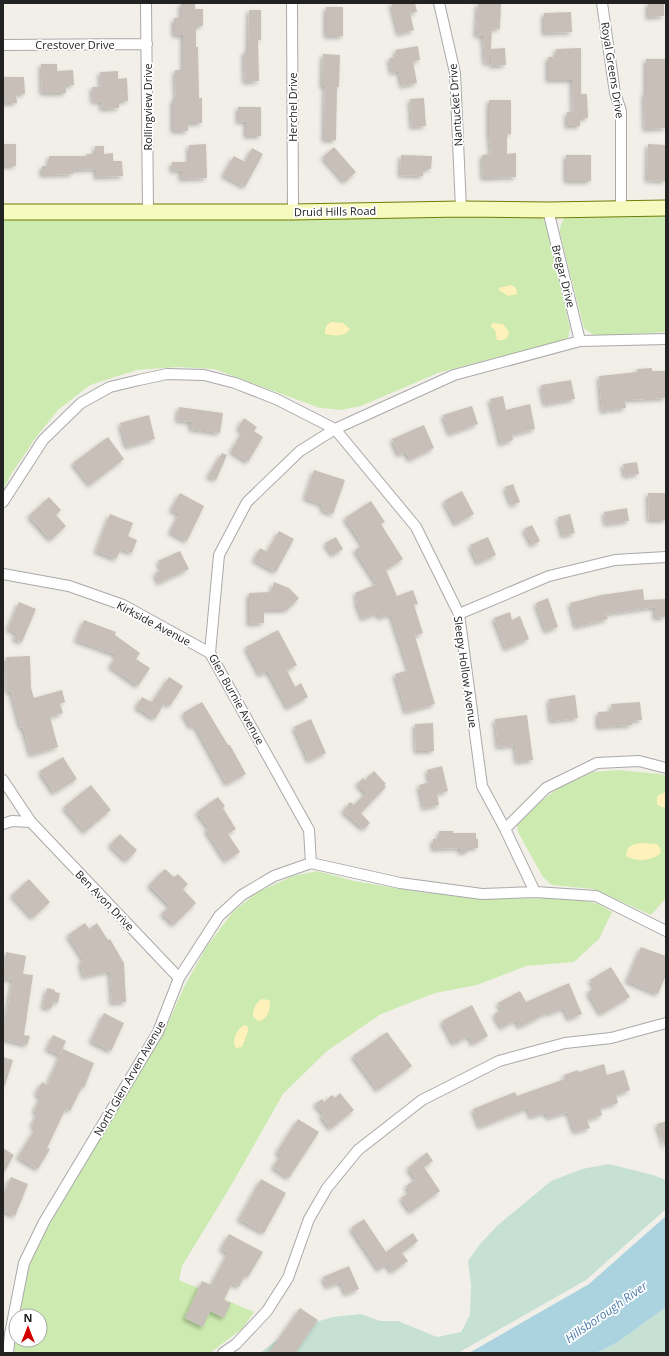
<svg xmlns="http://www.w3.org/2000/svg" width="669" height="1356" font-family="'Open Sans',sans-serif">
  <defs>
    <filter id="shadow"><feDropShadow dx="-2.5" dy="2.5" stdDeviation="2" flood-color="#0004"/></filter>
  </defs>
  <rect width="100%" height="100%" fill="#f2efe9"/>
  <path fill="#cdebb0" d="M568,215h98v117l-66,4 -8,-2 -8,-6 -24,-95c0,-8 2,-13 8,-18z
    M3,216h536l7,6 22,98 2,8 -2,10 -14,5 -64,16 -52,14 -77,33 -20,4 -21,-2 -106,-39 -37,-2 -40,3 -47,15 -32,25 -21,26 -27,40 -7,15z
    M619,770l41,4 6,2v122l-15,17 -58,-26 -41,-4 -9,-8 -25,-45 -1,-9 20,-19 20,-15 36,-17z
    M317,871l37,10 64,11 75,7 71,-1 17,2 18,4 13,8 -13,27 -25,23 -48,4 -49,19 -42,8 -54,21 -54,37 -44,43 -51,90 -50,82 -3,14 75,32 -12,17 -32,24h-196l2,-14v1h24v-24h-21l4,-24 6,-27 10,-23 126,-212 19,-43 23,-41 26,-34 25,-20 35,-16z"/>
  <path fill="#c6e0d4" d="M609,1164l44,11 13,5v29l-80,71 -128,73h-198l20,-15 26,-13 27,-8 28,-3 19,7h18l39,16 24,-5 9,-17 1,-30 -3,-24 12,-17 18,-19 53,-44 31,-12z
    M666,1307v46h-70l22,-11z"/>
  <path fill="#fff1ba" d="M510,285c5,1 7,3 7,9l-9,2 -9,-6v-2z
    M331,322l12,1 7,6c-5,8 -16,7 -25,5 0,-6 1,-9 6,-12z
    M492,323l11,1 6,8 -2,6 -5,2h-5l-2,-10 -4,-3z
    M666,792v15h-5l-4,-3v-7l2,-2z
    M642,843l15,1 4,5 -1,5c-10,7 -24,8 -34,2 0,-10 7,-12 16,-13z
    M262,999l7,1c3,8 -2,21 -11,21l-5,-5c0,-7 3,-14 9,-17z
    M245,1025l2,1 1,2v3l-6,16 -6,1c-5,-7 1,-20 9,-23z"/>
  <path fill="#aad3df" d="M666,1216v91l-48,35 -22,11h-127l120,-69z"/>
  <path fill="#c7bfb8" filter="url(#shadow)" d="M181,3h14v6h8v17h-7v21h2l1,51h3v25h-14v8h-15v-32h3l-1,-29h8v-35h-9v-17h7z
    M391,3h24l2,9 -7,1 4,17 -15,4z
    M478,3l23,1 -1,25 -8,-1 -1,21 14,-1 1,17 -14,1 -1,-8h-1v5h-5l-2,-27 -7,-1z
    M648,3h16v13l-16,1z
    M326,7h17v29h-17z
    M249,10h12v30h-3l1,41 -14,1 -1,-30h4z
    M571,12l1,20 -28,1v-20z
    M418,46l2,14 -7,1 4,22 -15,3 -3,-15 -7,2 -3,-15 8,-1 -2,-7z
    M581,48v46h6l1,24h-8v8h-13v-14h6l-1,-32h-24v-23h8v-8z
    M323,54l17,1 -1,32h-2l-1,53h-12l1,-54h-3z
    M646,59h20v69l-21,1 -1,-35h2z
    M41,64h16v7l16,-1 1,15h-8v8h-24z
    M118,71v8l9,-1 1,23h-9v7l-17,1 -1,-8 -8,1 -1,-15h9l-1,-15z
    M3,77h21l1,17h-9l1,9h-14z
    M424,98l2,28 -14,1 -2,-28z
    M489,100h22v34h-4v20l9,-1v24l-33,1 -1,-23 9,-1 -2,-20z
    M238,107h23v29h-15v-15l-8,1z
    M3,144h13v22h-13z
    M206,144l1,34 -26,1v-9l-9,1v-9h17v-17z
    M648,144l18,1v36l-19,-1z
    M95,146h9v8l9,-1v8h9l1,15 -27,1v-8l-23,1v4l-31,1v-9h7v-10h38l-1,-2h9z
    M334,147l22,25 -11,10 -22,-25z
    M252,148l11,6 -18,33 -22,-12 11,-19 11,6z
    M401,155l31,1 -1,13h-7l-1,7 -23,-1z
    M566,155h25v26h-25z
    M652,368v3h14v27l-41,2 1,8 -24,3 -3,-35 38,-4v-3z
    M571,380l4,19 -30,5 -4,-19z
    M503,396l3,14 24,-6 5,25 -23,6 1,5 -12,4 -11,-45z
    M472,406l6,18 -28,10 -7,-19z
    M179,407l44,6 -3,20 -29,-4v-7l-14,-2z
    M149,415l6,24 -28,8 -7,-24z
    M244,418l13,9 -3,4 9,6 -15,25 -17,-11 12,-20 -5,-3z
    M424,425l10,23 -24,12 -4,-8 -7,3 -7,-16z
    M108,437l16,22 -34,26 -17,-22z
    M222,453l5,2 -11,25 -8,-4z
    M637,462l2,12 -14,2 -2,-12z
    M314,470l31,10 -12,34 -11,-4 1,-5 -18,-7z
    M513,484l7,18 -8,3 -7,-18z
    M462,491l12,23 -18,10 -12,-23z
    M180,493l24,13 -17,35 -17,-9 9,-18 -8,-4z
    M648,493h18v27h-17z
    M49,497l12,13 -5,5 10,11 -15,14 -22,-24z
    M371,501l14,21 -4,2 22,35 -17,11 11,26 16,-6 5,14 -4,1 9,28 -8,3 20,68 -29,8 -11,-38 14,-4 -18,-56 -11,4 -2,-5 -15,6 -7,-18 2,-1 -3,-7 22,-9 -22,-34 8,-5 -18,-27z
    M627,508l2,13 -23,3 -2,-12z
    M110,514l23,9 -5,13 9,4 -5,13 -11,-4 -5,10 -20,-8z
    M570,514l5,19 -12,3 -5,-19z
    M532,525l8,16 -8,4 -8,-16z
    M279,531l15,8 -18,33 -22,-12 6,-12 7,4z
    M336,537l7,12 -10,6 -8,-12z
    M488,537l8,18 -18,8 -8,-18z
    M180,551l9,18 -30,14 -4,-10 7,-3 -4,-9z
    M274,582l15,6 10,10 -12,12h-23v13l-15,1v-31l22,-1z
    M643,589l1,11 22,-1v18l-11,1v-11l-49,7 2,5 -32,8 -6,-24 31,-8z
    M548,598l10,29 -12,4 -10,-28z
    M19,602l17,7 -14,33 -8,-3 3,-6 -9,-4z
    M510,612l2,8 8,-4 9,23 -23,10 -12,-31z
    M84,620l32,12 -1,3 25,18 -4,6 14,9 -12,18 -28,-20 7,-11 -41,-15z
    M278,630l19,35 -10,5 8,17 6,-4 7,14 -20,11 -20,-37 -8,4 -14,-28z
    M30,656l1,32 3,10 28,-8 3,12 -5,2 3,9 -13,4 8,30 -27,8 -8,-28 -2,1 -10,-37 -4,1 -1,-35z
    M169,677l14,9 -13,20 -5,-4 -10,17 -19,-12 6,-10 10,5z
    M575,695l3,23 -27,3 -2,-22z
    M202,702l26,43h2l16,29 -19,10 -32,-59 -4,2 -8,-14z
    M640,702l2,18 -10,1v4l-34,2v-15l14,-1 -1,-7z
    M527,715l6,45 -16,2 -2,-17 -17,2 -3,-28z
    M311,719l15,34 -17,8 -15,-34z
    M433,723l1,28h-18l-1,-27z
    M63,757l14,22 -23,14 -14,-22z
    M442,766l6,25 -11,3 2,11 -15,3 -5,-23 11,-3 -3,-12z
    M374,771l12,13 -2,1 2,2 -25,26 9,10 -6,6 -21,-18 7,-9 4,3 12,-12 -9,-9 6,-6 2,2z
    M91,785l20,25 -26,22 -21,-25z
    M218,797l7,9 -2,2 13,21 -8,5 12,18 -14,9 -20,-31 3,-2 -12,-16z
    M439,831h14v2h23v6h2v9h-10v4h-8v-4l-27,1v-10h6z
    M120,834l17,16 -10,11 -17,-16z
    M165,869l9,8 4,-3 10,10 -5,5 13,14 -22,22 -12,-12 8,-7 -21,-21z
    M29,879l21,23 -17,16 -21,-23z
    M85,923l4,6 8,-6 11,17 2,-1 14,24 2,39 -14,1 -2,-32 -26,6 -4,-15 4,-2 -16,-25z
    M641,947l25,9v19l-8,19 -31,-13z
    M6,952l20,4 -3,18 10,1 -9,60 6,1 -3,9 -24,-6v-10l10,-49 -10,-2z
    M611,967l19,30 -29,17 -13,-22 7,-5 -5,-7z
    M569,983l13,31 -13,5 -5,-11 -15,6v-2l-29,15 -4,-7 -14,8 -8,-14 8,-4 -4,-7 22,-12 6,11z
    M47,988l8,2v2l5,1 -2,10 -5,-1 -2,7 -8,-2z
    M472,1005l16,31 -15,8 -4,-8 -15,8 -12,-23z
    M104,1013l20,10 -13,28 -20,-10z
    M387,1032l25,34 -34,24 -25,-34z
    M53,1035l13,6 -6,14 -13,-6z
    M63,1049l31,14 -10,25 -2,-1 -12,24 -4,-3 -19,40 3,1 -12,20 -20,-12 18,-29 -4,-3 6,-12 -4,-2 7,-14 -5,-3 6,-12 5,3z
    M3,1057l10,3 -8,25h-2z
    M604,1064l3,11 17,-5 6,20 -14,5 2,8 -18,5 2,7 -15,5 3,8 -15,4 -7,-20 -20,6 -2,-6 -15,5 -3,-9 -48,19 -7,-18 42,-17 2,4 48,-17 -1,-4 14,-5 1,2z
    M340,1093l14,17 -23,19 -10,-13 3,-2 -9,-10 7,-5 2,3 8,-7 3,3z
    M298,1119l21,13 -30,46 -16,-11 8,-12 -4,-3z
    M666,1121v26h-1l-8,-23z
    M3,1148l11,7 -11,19z
    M427,1152l6,9 -9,6 16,24 -29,21 -10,-14 9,-6 -4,-6 10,-7 -8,-11z
    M11,1177l17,7 -13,32 -12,-5v-15z
    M261,1179l25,14 -22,40 -25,-14z
    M364,1219l22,33 27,-19 5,8 -16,12 6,8 -16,11 -5,-8 -8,6 -28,-42z
    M229,1234l34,18 -15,25 -3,-2 -6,12 -7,-4 -8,17 7,3 -7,15 -14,-7 -7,16 -18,-9 17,-37 9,4 17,-32 -7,-4z
    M349,1266l10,23 -13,5 -5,-12 -14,5 -4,-10z
    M300,1308l18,12 -23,33h-26z"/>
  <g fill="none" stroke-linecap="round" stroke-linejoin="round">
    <g stroke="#a9a9a9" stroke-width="12">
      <path id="street" d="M146,3l2,209
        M292,3l1,209
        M439,3l16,70 6,136
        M602,3l13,90 6,18v97
        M3,45l144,-1
        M548,210l32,131
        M3,502l40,-62 38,-37 29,-16 29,-7 28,-6 37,1 31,8 41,16 59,30 119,-54 126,-34 86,-2
        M3,574l66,12 54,19 87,48
        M459,614l90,-38 66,-16 51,-3
        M3,780l28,42 148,156
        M3,824l9,-3 19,1
        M505,829l41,-41 51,-25 42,-2 27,7
        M311,863l-2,-33 -99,-177 9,-98 28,-53 53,-51 35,-22 81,98 43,87 23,172 23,43 30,63
        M8,1353l2,-19 14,-71 20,-41 114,-190 21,-54 40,-62 23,-21 32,-19 37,-13 89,20 82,11 53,-2 61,4 70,35
        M223,1353l13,-9 31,-33 21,-33 21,-59 18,-31 31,-38 64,-50 77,-39 66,-18 46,-5 55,-15"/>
    </g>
    <g stroke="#707d05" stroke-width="17">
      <path id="secondary" d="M3,212h290l168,-3 87,1 118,-2"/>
    </g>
    <use href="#street" stroke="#fff" stroke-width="10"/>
    <use href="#secondary" stroke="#f7fabf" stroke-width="15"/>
  </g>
  <g text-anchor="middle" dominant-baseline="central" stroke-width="3.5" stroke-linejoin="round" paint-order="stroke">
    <g font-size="11" fill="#222" stroke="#fff">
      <text x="75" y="44">Crestover Drive</text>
      <text transform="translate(613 70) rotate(81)">Royal Greens Drive</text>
      <text transform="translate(455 105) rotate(-94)">Nantucket Drive</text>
      <text transform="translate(147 107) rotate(-90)">Rollingview Drive</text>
      <text transform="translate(292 107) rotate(-90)">Herchel Drive</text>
      <text transform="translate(335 211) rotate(-1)">Druid Hills Road</text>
      <text transform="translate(564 276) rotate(76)">Bregar Drive</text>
      <text transform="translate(154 623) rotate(28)">Kirkside Avenue</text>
      <text transform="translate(466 672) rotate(82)">Sleepy Hollow Avenue</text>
      <text transform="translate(237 699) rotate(61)">Glen Burnie Avenue</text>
      <text transform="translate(105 900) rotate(46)">Ben Avon Drive</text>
      <text transform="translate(129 1078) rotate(-60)">North Glen Arven Avenue</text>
    </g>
    <g font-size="12" font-style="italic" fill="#4a7aab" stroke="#fff">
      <text transform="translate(606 1312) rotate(-35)">Hillsborough River</text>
    </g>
  </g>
  <rect width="669" height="1356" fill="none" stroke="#222222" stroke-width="8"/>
  <g transform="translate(28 1328)"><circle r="19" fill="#ffffff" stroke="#a7a7a7"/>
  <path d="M0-3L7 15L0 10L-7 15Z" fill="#d40000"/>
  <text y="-6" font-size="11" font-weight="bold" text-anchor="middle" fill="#222222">N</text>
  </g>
</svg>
